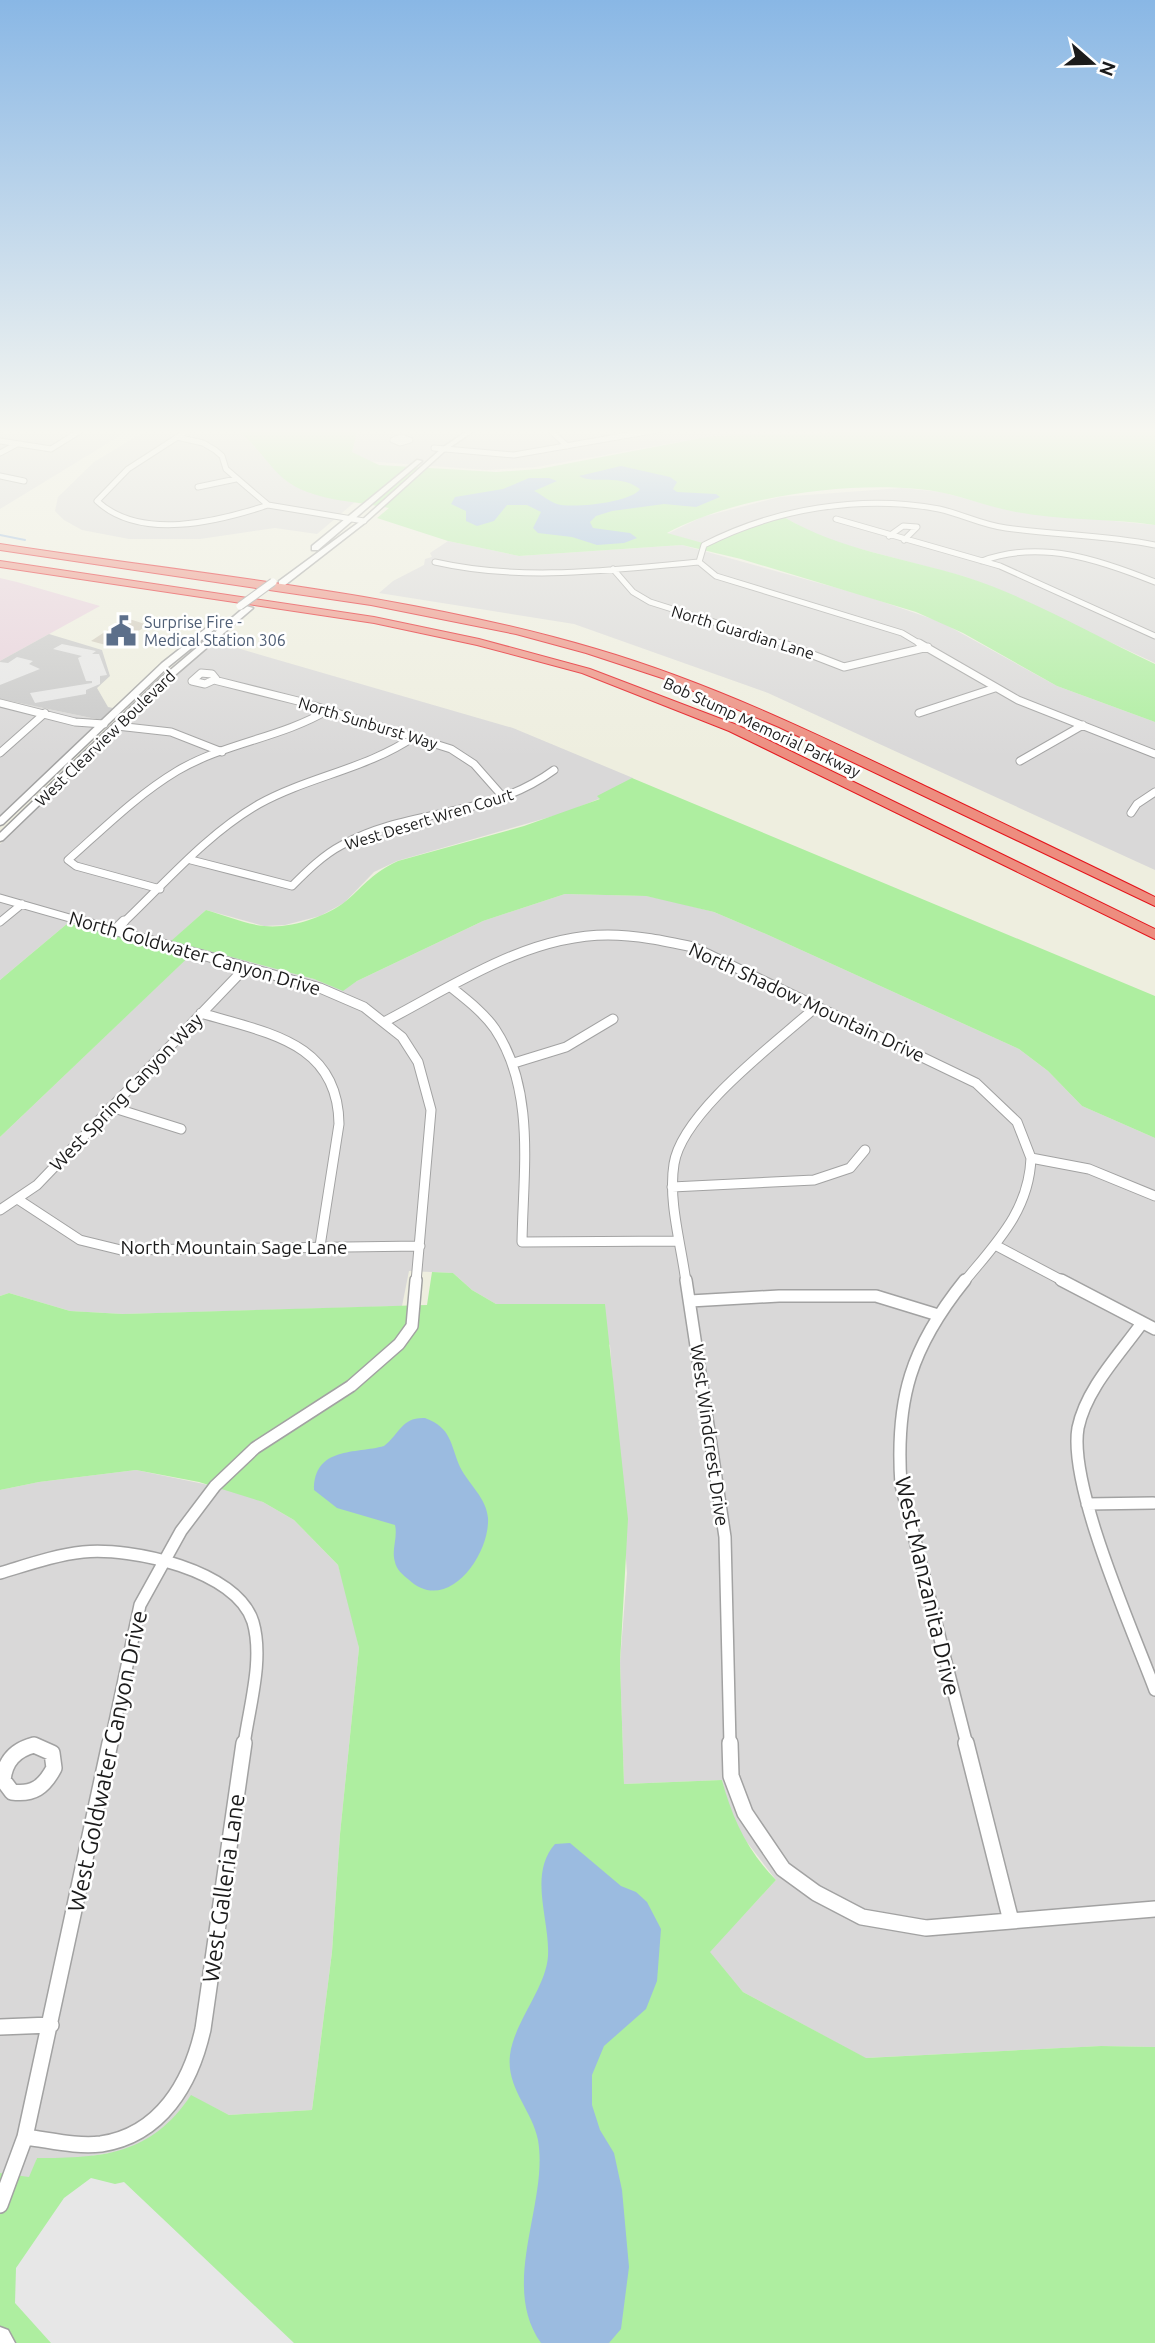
<svg xmlns="http://www.w3.org/2000/svg" width="1155" height="2343" font-family="Ubuntu,sans-serif">
  <rect width="100%" height="100%" fill="#eeeedf"/>
  <path fill="#d9d8d8" d="M0,429h131l-131,80z
    M149,429h85l14,8 24,30 64,31 20,3 -39,33 -42,-6 -75,11h-71l-47,-9 -18,-10 -9,-9 3,-14 36,-35z
    M358,429h516l-45,4 -117,3 -176,31 -49,3 -122,-9 -13,-8z
    M902,488l39,4 70,19 144,14v138l-161,-75 -28,-11 -128,-34 -26,-10 -28,-16 -74,28 -43,-11 35,-17 78,-20z
    M448,541l71,15 163,-11 184,51 75,26 116,64 98,36v148l-387,-177 -194,-69 -195,-31 14,-12 31,-16 1,-6 7,-2 -2,-4z
    M213,641l300,87 120,50 -32,20 -37,15 -167,48 -23,11 -30,31 -24,13 -35,9 -21,1 -58,-16 -33,30 141,39 29,11 14,-9 126,-60 82,-27 81,2 21,4 47,12 52,22 253,115 29,22 34,35 73,32v909l-54,-1 -236,12 -122,-66 -34,-40 67,-72 -33,-43 -14,-29 -7,-28 -98,4 -4,-122 7,-89 -17,-228 -67,-40 -47,-1 -24,-14 -19,-17 -44,-2 -7,35 -279,8 -53,-3 -61,-18 -9,3v-159l188,-180 -120,-34 -68,57v-136l169,-165z
    M0,699l101,21 -101,98z
    M136,1470l97,20 30,12 31,18 44,45 11,36 10,47 -19,186 -8,118 -20,158 -83,5 -38,-19 -13,18 -22,21 -29,15 -47,8h-43l-7,20 -30,-5v-683l39,-8z"/>
  <path fill="#e8d1dc" d="M0,578l17,4 83,24 -100,55z"/>
  <path fill="#c9c9c9" d="M49,634l53,16 8,26 -13,12 11,19 5,1 -12,12 -101,-21v-38z"/>
  <path fill="#aeeea0" d="M234,429h124l-6,23 27,13 117,7 43,-3 173,-33 117,-3 45,-4h281v96c-47,-7 -97,-4 -144,-14 -31,-6 -61,-20 -93,-22 -76,-7 -184,8 -251,44l43,12 29,-14 45,-14c56,33 120,41 182,60 65,21 127,58 189,87v58l-98,-36 -94,-53 -47,-21 -175,-53 -59,-14 -163,11 -71,-15 -71,-23 12,-10c-33,-7 -79,-7 -105,-29 -19,-16 -28,-37 -50,-50z
    M632,778l523,218v142l-73,-32 -34,-35 -29,-22 -253,-115 -52,-22 -68,-16 -81,-2 -82,27 -126,60 -14,10 -29,-12 -116,-31 -198,189v-157l68,-57 94,26 44,-39c18,5 39,14 58,16 26,3 62,-9 82,-25 20,-17 26,-28 52,-40l126,-35 76,-27 -3,-3z
    M432,1272l21,1 19,17 24,14h109l23,215 -8,143 4,122 98,-4c10,38 26,72 54,100l-66,72 33,40 123,66 235,-12 54,1v296h-1155v-170l29,4 8,-19c66,0 114,-3 154,-63l38,20 83,-5 20,-158 8,-118 19,-186 -21,-83 -44,-45 -31,-18 -64,-20 -63,-12 -97,12 -39,8v-194l9,-3 61,18 53,3 304,-9z"/>
  <path fill="#e7e7e7" d="M62,644l34,7 -4,3h7l8,21 -7,1v8l-14,6v4l-51,9 -5,-10 62,-10v-2h-6l-8,-23 4,-2 -29,-7z
    M17,657l16,4 -4,3 11,5 -40,16v-23l8,1z
    M91,2178l24,6 9,-2 170,161h-243l-36,-40 1,-35 48,-70z"/>
  <path fill="#9bbbe0" d="M621,466l49,11 7,5 -4,7 4,3 39,2 4,3 -24,10 -32,-3 -52,7 -16,5 -6,6 3,6 37,5 7,5 -13,5 -27,2 -25,-8 -34,-4 -5,-5 8,-16 -14,-7h-20l-13,16 -17,5 -11,-5v-10l-15,-7 4,-7 48,-8 26,-11h20l8,3 -23,10c7,3 16,11 23,13 15,5 76,-2 83,-15 -22,-16 -45,-4 -61,-13z
    M425,1418c27,10 25,26 35,49 9,18 26,30 28,51 2,38 -42,98 -80,61 -5,-4 -12,-10 -13,-17 -4,-12 3,-24 0,-37l-58,-17 -23,-18c0,-44 42,-36 70,-44 16,-12 17,-29 41,-28z
    M570,1843l51,43 15,6 11,10 14,27 -4,52 -11,28 -42,37 -12,29v30l8,25 14,23 8,37 7,77 -8,62 -12,14h-68c-42,-59 8,-140 -3,-203 -6,-30 -32,-52 -28,-85 4,-33 36,-67 38,-99 2,-37 -20,-81 7,-112z"/>
  <g fill="none" stroke-linecap="round" stroke-linejoin="round">
    <path stroke="#9bbbe0" stroke-width="2" d="M0,535l25,5"/>
  </g>
  <path fill="#d1cbbd" d="M126,618l22,7 -35,22 -22,-6z"/>
  <g fill="none" stroke-linecap="round" stroke-linejoin="round">
    <g stroke="#a2a2a2" stroke-width="7">
      <path id="minor-far4" d="M190,429l-62,40 -31,32c43,40 120,21 171,4
        M549,429l18,17
        M0,430l3,-1
        M177,437l26,6 12,7 7,6 4,13 42,36 96,16
        M401,437l9,3 -10,3 -7,-3z
        M0,441l51,8 32,-20
        M434,448l80,7 149,-26
        M0,453l17,-9
        M0,476l24,5
        M198,487l38,-8
        M836,519l164,47 155,70
        M889,536l14,-10 14,1 -13,13
        M982,561c59,-22 118,-1 173,21
        M435,562c88,20 175,8 264,0
        M699,562l17,14 186,57 20,12
        M699,562l5,-17c70,-36 157,-51 235,-36 23,5 43,16 67,19 50,7 100,7 149,17
        M613,569l20,23 17,10 137,43"/>
    </g>
    <g stroke="#a2a2a2" stroke-width="9">
      <path id="minor-far3" d="M782,643l62,24 84,-20
        M919,643l99,57 137,54
        M201,673l11,1 4,5 -11,5 -13,-3z
        M214,680l88,22 149,47 23,15 30,34
        M0,703l75,19 29,2
        M919,713l76,-25
        M117,726l54,6 51,20
        M0,753l45,-40
        M1020,761l63,-36
        M1131,813l6,-9 18,-12
        M191,860l101,26c15,-15 31,-31 50,-41 68,-38 144,-25 212,-75
        M160,889l-84,-23 -8,-6c35,-31 69,-65 109,-89 47,-28 104,-33 151,-61
        M0,898l87,25
        M0,922l22,-18
        M123,923c43,-41 84,-89 136,-119 51,-28 108,-35 156,-68"/>
    </g>
    <g stroke="#a2a2a2" stroke-width="11">
      <path id="minor-far2" d="M81,921l239,67 44,19 38,30 16,25 13,48 -15,172
        M115,930l9,-9
        M452,988c15,12 32,25 43,41 41,62 28,143 27,213l157,-1
        M201,1013c65,20 137,28 138,111l-19,122
        M384,1022c69,-36 143,-87 224,-87 29,0 57,6 85,12l283,136 41,39 14,36 58,11 66,27
        M514,1063l52,-16 47,-28
        M111,1107l70,22
        M672,1187l142,-7 36,-12 15,-18
        M19,1200l61,40 41,10 299,-4
        M0,1210l37,-25 209,-218
        M995,1245l70,37
        M686,1282c-5,-38 -18,-81 -12,-118 8,-52 103,-122 143,-158
        M964,1282c32,-39 65,-71 67,-124"/>
    </g>
    <g stroke="#a2a2a2" stroke-width="14">
      <path id="minor-far1" d="M686,1280l39,257 5,208
        M965,1280c-54,67 -70,119 -64,205l66,260
        M1061,1280l94,49
        M690,1301l89,-5h97l62,19
        M1142,1323c-23,32 -56,66 -64,105 -10,58 55,203 77,262
        M1087,1504l66,-1
        M0,1573c27,-8 55,-18 83,-21 48,-5 154,18 170,70 11,38 -4,85 -9,123
        M110,1745l30,-140 41,-74 34,-45 40,-38 96,-62 48,-42 13,-18 4,-46"/>
    </g>
    <g stroke="#a2a2a2" stroke-width="18">
      <path id="minor" d="M730,1743l1,33 14,37 38,56 33,24 46,24 64,11 229,-19
        M966,1743l45,178
        M34,1745l18,8 2,15c-10,19 -21,27 -42,24l-9,-12c2,-19 12,-30 31,-35z
        M0,2027l51,-2
        M25,2137c25,3 51,10 76,7 60,-9 90,-61 102,-115l41,-286
        M0,2205l25,-68 85,-394"/>
    </g>
    <g stroke="#a2a2a2" stroke-width="3">
      <path id="tertiary" d="M470,429h7l-31,21 -80,72 -81,63h-6v-4l83,-61 80,-72z
        M417,460l5,1 -104,89h-6v-4z
        M246,606l7,2 -86,74 -164,158 -3,1v-8l161,-155z
        M219,618l7,2 -58,47 -165,157 -3,1v-8l162,-154z
        M0,2327l8,3 7,13h-15z"/>
    </g>
    <g stroke="#e4151c" stroke-width="2">
      <path id="motorway" d="M0,544c199,31 402,48 596,105 116,34 225,87 333,139 75,36 151,72 226,109v9l-376,-179 -114,-48 -79,-26 -70,-19 -145,-29 -371,-55z
        M0,561l374,56 105,22 111,30 147,56 418,204v10l-426,-208 -147,-58 -105,-28 -103,-22 -374,-56z"/>
    </g>
    <use href="#minor-far4" stroke="#fff" stroke-width="5"/>
    <use href="#minor-far3" stroke="#fff" stroke-width="7"/>
    <use href="#minor-far2" stroke="#fff" stroke-width="9"/>
    <use href="#minor-far1" stroke="#fff" stroke-width="11"/>
    <use href="#minor" stroke="#fff" stroke-width="15"/>
    <use href="#tertiary" fill="#fff" fill-rule="evenodd"/>
    <use href="#motorway" fill="#ed8d7f" fill-rule="evenodd"/>
    <g stroke="#a2a2a2" stroke-width="9" stroke-linecap="butt">
      <path id="tertiary-bridge" d="M240,606l33,-24"/>
    </g>
    <use href="#tertiary-bridge" stroke="#fff" stroke-width="7"/>
  </g>
  <linearGradient id="sky" x2="0" y2="1"><stop stop-color="#89b7e5"/><stop offset="0.57" stop-color="#f7f7f1"/><stop offset="1" stop-color="#f7f7f1" stop-opacity="0"/></linearGradient>
  <rect width="1155" height="757" fill="url(#sky)"/>
  <defs>
    <g id="civic-bare" transform="scale(2.415)"><path d="M-.6-6.5H3V-4.5H.6V-3L4-1V1h2V6H-6V1h2V-1L-.6-3ZM-1.2 2.5V6h2.4V2.5Z" fill="#5c6f8a" stroke="#fff" stroke-width="2.5" paint-order="stroke"/></g>
  </defs>
  <g fill-rule="evenodd">
    <use href="#civic-bare" x="121" y="631"/>
  </g>
  <g text-anchor="middle" dominant-baseline="central" stroke-width="5" stroke-linejoin="round" paint-order="stroke">
    <g font-size="16" fill="#4e5e75" stroke="#fff" text-anchor="start">
      <text x="144" y="622">Surprise Fire -<tspan x="144" dy="18">Medical Station 306</tspan></text>
    </g>
    <g font-size="16" fill="#1b1b1b" stroke="#fff">
      <text transform="translate(743 632) rotate(17)">North Guardian Lane</text>
      <text transform="translate(368 723) rotate(17)">North Sunburst Way</text>
      <text transform="translate(762 727) rotate(25)">Bob Stump Memorial Parkway</text>
      <text transform="translate(105 738) rotate(-44)">West Clearview Boulevard</text>
      <text transform="translate(429 819) rotate(-17)">West Desert Wren Court</text>
    </g>
    <g font-size="19" fill="#1b1b1b" stroke="#fff">
      <text transform="translate(195 953) rotate(16)">North Goldwater Canyon Drive</text>
      <text transform="translate(807 1002) rotate(25)">North Shadow Mountain Drive</text>
      <text transform="translate(126 1092) rotate(-46)">West Spring Canyon Way</text>
      <text x="234" y="1247">North Mountain Sage Lane</text>
      <text transform="translate(710 1435) rotate(82)">West Windcrest Drive</text>
    </g>
    <g font-size="23" fill="#1b1b1b" stroke="#fff">
      <text transform="translate(928 1586) rotate(77)">West Manzanita Drive</text>
      <text transform="translate(107 1761) rotate(-78)">West Goldwater Canyon Drive</text>
      <text transform="translate(223 1888) rotate(-82)">West Galleria Lane</text>
    </g>
  </g>
  <g transform="translate(1092 63) rotate(110)" stroke="#ffffff" stroke-width="5" paint-order="stroke">
  <path d="M0-5L12 26L0 18L-12 26Z" fill="#1b1b1b"/>
  <text y="-10" font-size="19" font-weight="bold" text-anchor="middle" fill="#1b1b1b">N</text>
  </g>
</svg>
